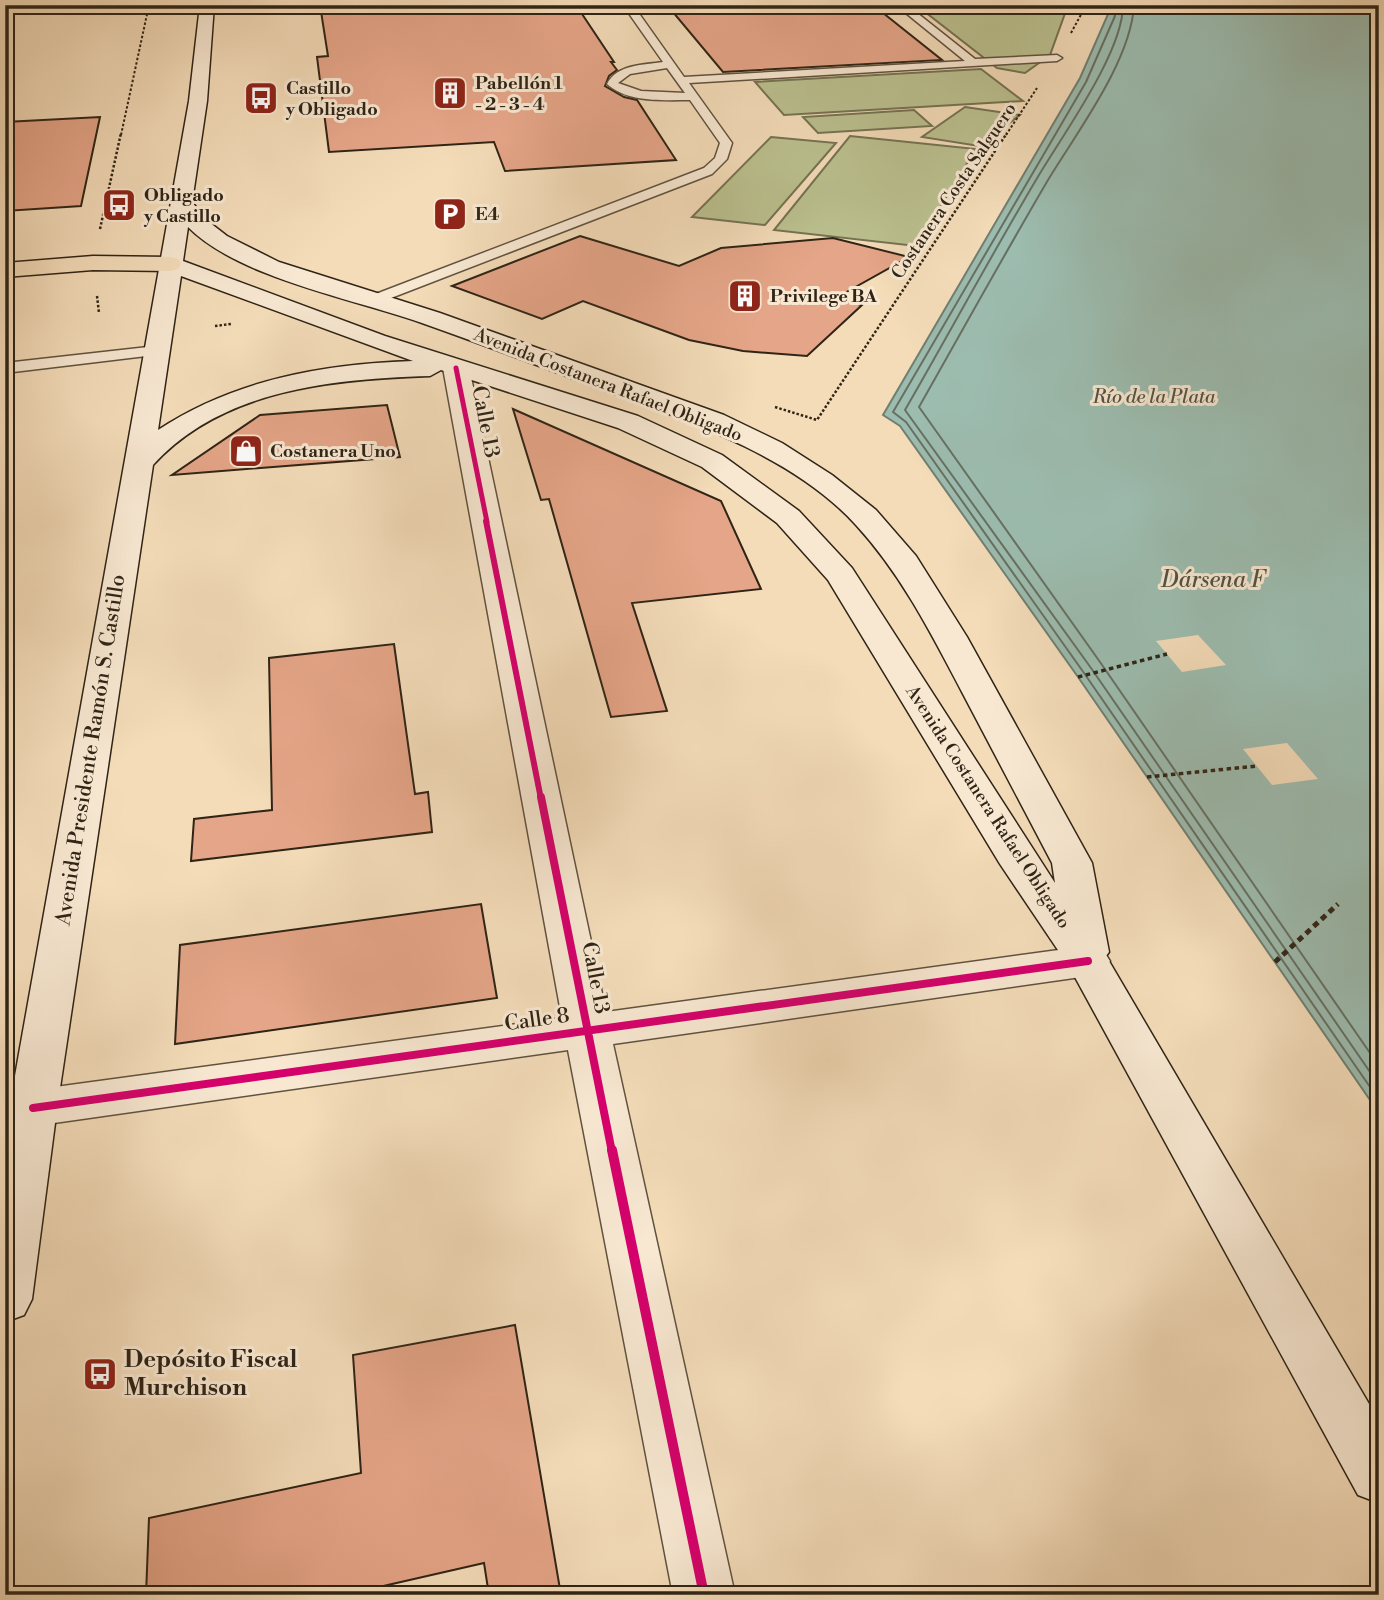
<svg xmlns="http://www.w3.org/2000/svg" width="1384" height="1600" font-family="'Libre Bodoni',serif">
  <rect width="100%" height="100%" fill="#f4dcb9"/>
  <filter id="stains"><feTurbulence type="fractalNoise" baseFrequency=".00286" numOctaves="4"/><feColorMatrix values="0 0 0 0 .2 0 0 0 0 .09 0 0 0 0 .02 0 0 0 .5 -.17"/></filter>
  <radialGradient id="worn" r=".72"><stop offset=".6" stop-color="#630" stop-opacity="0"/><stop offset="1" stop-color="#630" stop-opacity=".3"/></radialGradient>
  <path fill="#bbc08f" stroke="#757252" stroke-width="2" d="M970,5h98l-18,50 -25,18 -28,-5 -77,-60z
    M981,69l42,32 -239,14 -29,-33z
    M965,107l55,8 -41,31 -57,-9z
    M914,110l18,16 -114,7 -15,-16z
    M850,136l126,13 -60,97 -142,-16z
    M771,137l65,6 -71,82 -73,-8z"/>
  <path fill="#9cbcaf" stroke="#707f72" stroke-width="2" d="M1098,5h281v1108l-301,-436 -178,-251 -17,-11 197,-337 29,-66z"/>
  <path fill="#f4dcb9" d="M1198,635l28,30 -44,7 -26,-31z
    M1287,743l31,36 -46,6 -29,-36z"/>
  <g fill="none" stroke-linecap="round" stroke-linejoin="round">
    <path stroke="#667062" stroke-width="2" d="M1112,5l3,11 -29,66 -193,330 13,10 178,251 295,427
      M1123,5c0,47 -59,128 -84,170 -46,77 -89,157 -134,235l186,258 288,417
      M1134,5c-3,56 -57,127 -86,175 -44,75 -86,151 -129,227l181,255 279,404"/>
  </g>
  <path fill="#e5a588" stroke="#2f2416" stroke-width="2" d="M320,5h256l38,57h-3l6,8 -8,6 -4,10 19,11 13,3 39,60 -171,11 -11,-29 -165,10 -12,-95 11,-1z
    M667,5h206l69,55 -219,12z
    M100,117l-19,89 -76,5v-89z
    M580,236l99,30 42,-18 112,-10 76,19 -75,42 28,6 -55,51 -64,-5 -54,-11 -106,-39 -41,18 -90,-33z
    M387,405l13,52 -228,18 88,-60z
    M513,409l208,92 40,88 -129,14 35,108 -56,6 -62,-218 -8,1z
    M394,644l21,150 13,-2 4,40 -241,29 3,-42 78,-9 -3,-152z
    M481,904l16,94 -322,46 5,-99z
    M515,1325l46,270h-72l-5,-32 -140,32h-198l3,-77 212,-45 -8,-118z"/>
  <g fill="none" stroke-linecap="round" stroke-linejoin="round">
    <g stroke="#60523f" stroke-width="3">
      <path id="service" d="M623,5h10l51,72 281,-16 -69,-56h11l68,54 82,-4 5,3 -5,3 -368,22 43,60 -5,16 -15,15 -334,129h-10l-2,-3 2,-3 336,-129 11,-10 5,-15 -30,-43c-27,0 -62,3 -83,-16 10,-20 37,-19 56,-22zM667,68l18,25 -44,-2 -23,-8 12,-9z
        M157,346l8,5 -2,3 -158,19v-10z"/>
    </g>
    <g stroke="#60523f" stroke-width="3">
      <path id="minor" d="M456,360l9,3 4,5 137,644 482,-66 15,4 7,11 -7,11 -15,4 -475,68 122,551h-62l-105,-545 -535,76 -17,-5 -7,-13 7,-13 17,-5 529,-72 -119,-650 4,-5z"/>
    </g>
    <g stroke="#2f2416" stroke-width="3">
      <path id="secondary" d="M200,5h14l-7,96 -15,101 13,17 22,17 52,26 161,51 284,102 58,28 50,32 44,35 40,46 51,81 125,226 17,89 -3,4 273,465v82l-21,-8 -288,-527 -70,-104 -172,-284 -51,-57 -75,-56 -84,-39 -177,-58 -11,6c-96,3 -208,13 -277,89l-96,643 -25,191 -8,16 -19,7v-190l184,-1031zM188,227c51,51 166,72 234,96 57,20 114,42 171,63 87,32 199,68 263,139 45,49 75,108 106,167 30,57 60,114 90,171l3,20 -203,-315 -53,-57 -77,-56 -84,-39 -253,-80 -202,-75zM181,276l232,85c-91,3 -179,19 -255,69z"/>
    </g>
    <g stroke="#2f2416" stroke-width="3">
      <path id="motorway" d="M93,256l77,1 8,2 3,5 -3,5 -8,2 -77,-1 -88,7v-14z"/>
    </g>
    <path stroke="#2f2416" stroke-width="2" stroke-dasharray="2.5 2" stroke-linecap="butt" d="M1071,33l13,-24
      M121,135l28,-130
      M1006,135l31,-47"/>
    <path stroke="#2f2416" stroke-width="2.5" stroke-dasharray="2.5 2" stroke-linecap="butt" d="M100,229l21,-96
      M97,296l2,17
      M215,326l16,-2
      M775,407l42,13 190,-287"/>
    <path stroke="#2f2416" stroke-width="3.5" stroke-dasharray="4.5 3.5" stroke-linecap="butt" d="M1078,677l89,-23
      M1147,777l110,-11"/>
    <path stroke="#2f2416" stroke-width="5" stroke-dasharray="6 4.5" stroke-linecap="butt" d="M1275,962l63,-58"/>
    <use href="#service" fill="#f8e8d2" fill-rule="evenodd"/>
    <use href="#minor" fill="#f8e8d2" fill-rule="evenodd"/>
    <use href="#secondary" fill="#f8e8d2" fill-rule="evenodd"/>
    <use href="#motorway" fill="#f4dcb9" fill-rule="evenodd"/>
    <g stroke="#f8e8d2" stroke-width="8">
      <path id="cycleway-far3" d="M456,368l31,154"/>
    </g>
    <g stroke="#f8e8d2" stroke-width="10">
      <path id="cycleway-far2" d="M486,521l55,278"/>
    </g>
    <g stroke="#f8e8d2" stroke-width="12">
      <path id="cycleway-far1" d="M541,797l71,355
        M33,1108l1055,-147"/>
    </g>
    <g stroke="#f8e8d2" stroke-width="14">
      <path id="cycleway" d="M612,1150l92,445"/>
    </g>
    <use href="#cycleway-far3" stroke="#d6006c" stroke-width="5"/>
    <use href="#cycleway-far2" stroke="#d6006c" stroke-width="6"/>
    <use href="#cycleway-far1" stroke="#d6006c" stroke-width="8"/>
    <use href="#cycleway" stroke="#d6006c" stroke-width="10"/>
  </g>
  <defs>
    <g id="building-square" transform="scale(1.75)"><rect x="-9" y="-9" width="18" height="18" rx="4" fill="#8f2418" stroke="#f8e8d2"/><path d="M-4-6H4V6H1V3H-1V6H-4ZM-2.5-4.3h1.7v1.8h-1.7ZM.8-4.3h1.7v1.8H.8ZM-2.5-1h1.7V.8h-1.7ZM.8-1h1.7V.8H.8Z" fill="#fff"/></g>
    <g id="bus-square" transform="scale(1.75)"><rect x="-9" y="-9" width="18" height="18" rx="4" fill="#8f2418" stroke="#f8e8d2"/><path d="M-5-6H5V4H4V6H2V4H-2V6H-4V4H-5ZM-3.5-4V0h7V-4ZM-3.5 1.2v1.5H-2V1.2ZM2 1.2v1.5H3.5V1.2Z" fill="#fff"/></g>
    <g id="parking-square" transform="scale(1.75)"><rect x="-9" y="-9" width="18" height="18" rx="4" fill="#8f2418" stroke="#f8e8d2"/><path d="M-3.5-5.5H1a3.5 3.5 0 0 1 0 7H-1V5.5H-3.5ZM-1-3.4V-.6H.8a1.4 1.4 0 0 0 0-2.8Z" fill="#fff"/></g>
    <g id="shop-square" transform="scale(1.75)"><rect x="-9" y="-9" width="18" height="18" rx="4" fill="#8f2418" stroke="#f8e8d2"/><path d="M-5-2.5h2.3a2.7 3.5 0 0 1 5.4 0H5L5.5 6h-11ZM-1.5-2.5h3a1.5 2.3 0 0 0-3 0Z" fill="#fff"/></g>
  </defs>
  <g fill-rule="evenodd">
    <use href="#building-square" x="450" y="93"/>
    <use href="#bus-square" x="261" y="98"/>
    <use href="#bus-square" x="119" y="205"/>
    <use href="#parking-square" x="450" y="214"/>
    <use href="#building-square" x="745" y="296"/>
    <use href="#shop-square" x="246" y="451"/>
    <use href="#bus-square" x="100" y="1374"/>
  </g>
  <g text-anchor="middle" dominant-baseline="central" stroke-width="6" stroke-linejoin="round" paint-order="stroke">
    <g font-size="18" font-weight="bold" fill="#2f2416" stroke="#f8e8d2" text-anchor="start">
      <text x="475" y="83">Pabellón 1<tspan x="475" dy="21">- 2 - 3 - 4</tspan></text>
      <text x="286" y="88">Castillo<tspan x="286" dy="21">y Obligado</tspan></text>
      <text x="144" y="195">Obligado<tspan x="144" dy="21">y Castillo</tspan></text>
      <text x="475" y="214">E4</text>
      <text x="770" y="296">Privilege BA</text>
      <text x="270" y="451">Costanera Uno</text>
    </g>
    <g font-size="18" fill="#2f2416" stroke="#f8e8d2">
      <text transform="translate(954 191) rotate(-56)">Costanera Costa Salguero</text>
      <text transform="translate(608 385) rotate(21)">Avenida Costanera Rafael Obligado</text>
      <text transform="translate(988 807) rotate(57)">Avenida Costanera Rafael Obligado</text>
    </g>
    <g font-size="19" font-style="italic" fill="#505244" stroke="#f8e8d2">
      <text x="1154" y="397">Río de la Plata</text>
    </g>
    <g font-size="21" fill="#2f2416" stroke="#f8e8d2">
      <text transform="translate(485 422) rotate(79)">Calle 13</text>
      <text transform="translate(91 750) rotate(-81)">Avenida Presidente Ramón S. Castillo</text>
      <text transform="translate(595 978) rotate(79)">Calle 13</text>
      <text transform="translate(537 1020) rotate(-8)">Calle 8</text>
    </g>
    <g font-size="23" font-style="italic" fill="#505244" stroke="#f8e8d2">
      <text x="1213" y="580">Dársena F</text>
    </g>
    <g font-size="24" font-weight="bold" fill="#2f2416" stroke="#f8e8d2" text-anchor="start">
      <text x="124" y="1360">Depósito Fiscal<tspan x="124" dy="28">Murchison</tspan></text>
    </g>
  </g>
  <rect width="1384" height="1600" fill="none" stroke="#f4dcb9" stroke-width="28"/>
  <rect x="7" y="7" width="1370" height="1586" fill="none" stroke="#2f2416" stroke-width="3.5"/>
  <rect x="14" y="14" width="1356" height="1572" fill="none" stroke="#2f2416" stroke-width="2"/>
  <rect width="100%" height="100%" filter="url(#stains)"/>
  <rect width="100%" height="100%" fill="url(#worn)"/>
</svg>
